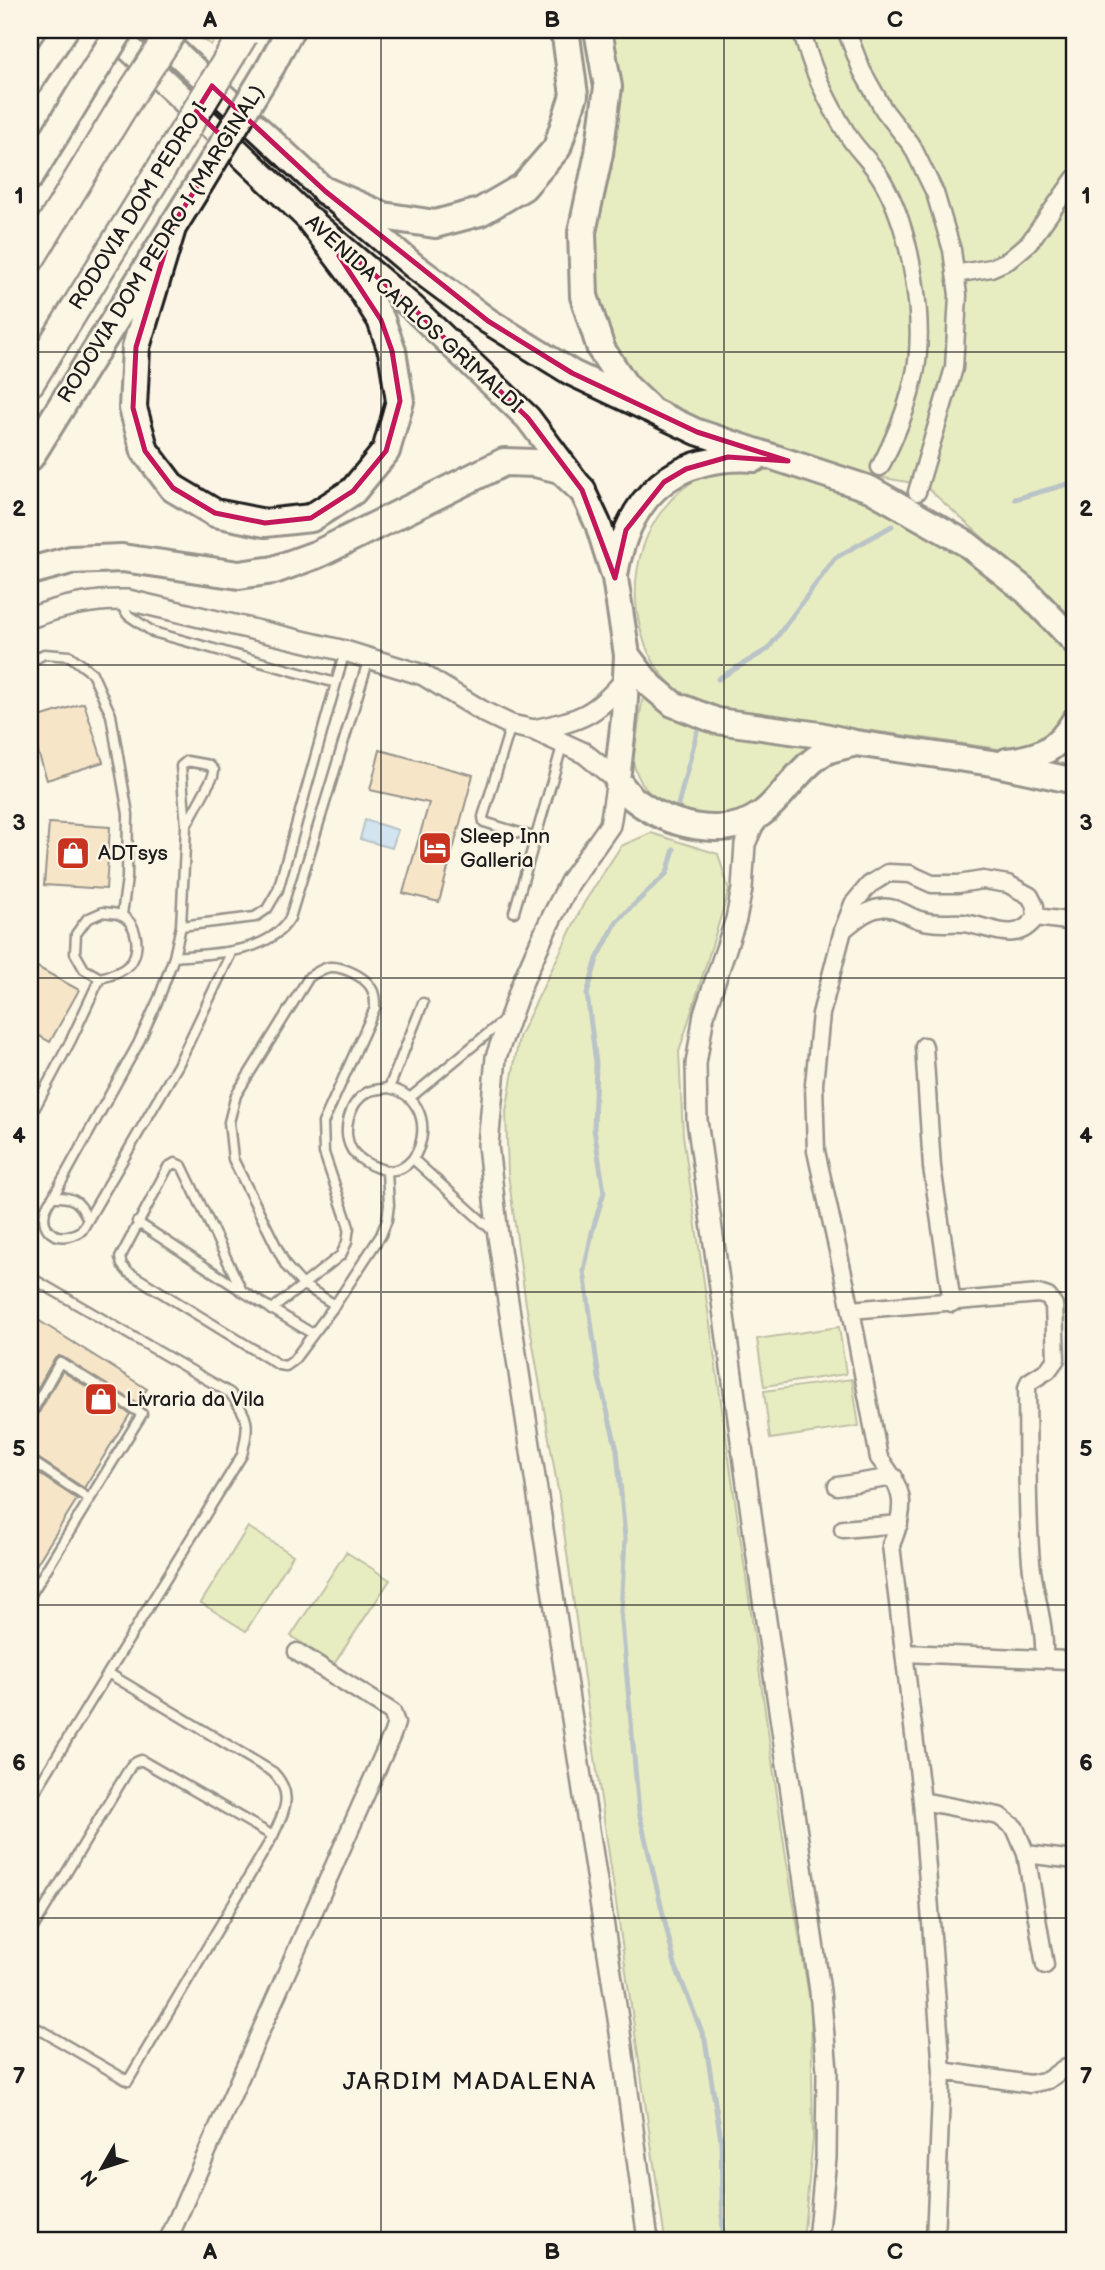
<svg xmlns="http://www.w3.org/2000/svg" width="1105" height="2270" font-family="'Balsamiq Sans',sans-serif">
  <rect width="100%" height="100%" fill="#fcf5e5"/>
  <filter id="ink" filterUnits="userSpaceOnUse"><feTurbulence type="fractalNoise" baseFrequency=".0143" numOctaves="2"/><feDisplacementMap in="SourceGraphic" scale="14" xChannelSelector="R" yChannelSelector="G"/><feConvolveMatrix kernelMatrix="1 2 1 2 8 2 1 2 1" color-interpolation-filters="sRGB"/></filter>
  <g filter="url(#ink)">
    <path fill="#d0e195" stroke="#767e58" stroke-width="2" d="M190,30h33l-12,15z
      M598,30h477v590l-151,-135 -136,-24 -163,-75 -28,-69 -2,-82 17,-68 -4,-80z
      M745,468l38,2 69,23 93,49 53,39 66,64c17,35 10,83 -31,100 -7,3 -15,4 -22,6 -70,-11 -140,-20 -210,-30 -37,-5 -80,-2 -113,-23 -49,-31 -62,-99 -45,-151 9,-27 30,-56 56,-69 14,-7 31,-8 46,-10z
      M644,689l180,54c-41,39 -92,99 -155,64 -20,-11 -30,-23 -36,-45z
      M651,833l67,21 11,36 -50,162 4,83 102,716 26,157 2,130 -10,102h-138l-73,-503 -32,-235 -34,-198 -18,-130 -2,-62 13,-75 65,-134 37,-57z
      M839,1327l7,47 -82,12 -7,-47z
      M852,1379l7,47 -89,13 -6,-48z
      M248,1527l45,28 -47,76 -45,-28z
      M346,1552l44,28 -56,84 -43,-28z"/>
    <path fill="#a0cefb" stroke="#6b87a2" stroke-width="2" d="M365,820l33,10 -6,18 -32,-9z"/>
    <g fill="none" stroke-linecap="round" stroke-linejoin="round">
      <path stroke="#6b87a2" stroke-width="5" d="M1015,499l60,-17
        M718,679l50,-30 67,-91 57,-32
        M678,805l19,-73
        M674,849l-7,24 -50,48 -20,38 -10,35 9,69 -2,66 10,63 -12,40 -8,39 15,107 18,72 8,88 -4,73 18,201 36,153 30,75 16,100 2,100"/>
    </g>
    <path fill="#f2d1a4" stroke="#1c1c1c" stroke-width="2" d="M84,703l19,59 -56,18 -17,-53v-7z
      M380,750l93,25 -34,127 -36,-9 26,-90 -59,-13z
      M49,823l61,4 -4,62 -62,-4z
      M30,963l49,27 -29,52 -20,-11z
      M30,1315l117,74 -10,14 -78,-47 -5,3 -24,43z
      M62,1371l68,43 -46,74 -54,-35v-32l6,-3z
      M30,1468l47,31 -47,76z"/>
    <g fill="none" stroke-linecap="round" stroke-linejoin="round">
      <g stroke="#1c1c1c" stroke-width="13">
        <path id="service" d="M119,602l9,13 25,17 183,51
          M30,662l14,-8 26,2 22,17 19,42 17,99 -1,64 -5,37
          M511,725l-28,92 1,5 52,16
          M186,826l27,-50 1,-6 -5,-5 -22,-4 -6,5 5,60 -5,100 -7,31 -15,41 -21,46 -85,153c-22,26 1,52 29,33l96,-165 54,-114
          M103,912c5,1 13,1 17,3 18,7 21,35 10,49 -9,9 -19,11 -30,14l-16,-9 -9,-16 1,-19 11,-15z
          M514,912l49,-169
          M181,926l74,-9 12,-8 11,-19 67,-239
          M174,957c38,-4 94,-2 116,-39l79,-260
          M389,1088c55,11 35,98 -11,80 -9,-3 -21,-10 -26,-18 -11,-19 -3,-48 16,-58 5,-3 15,-3 21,-4z
          M389,1088l34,-85
          M411,1097l92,-76
          M30,1117l41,-77 29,-62
          M413,1159l81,73
          M53,1197c19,-1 27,4 34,21
          M137,1222l105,69 71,43
          M30,1277l200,116c19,25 20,30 12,62l-212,345
          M242,1291l-60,-125 -7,-3 -7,4 -48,91 2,7 6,7 151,93 7,1 7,-5 42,-56 46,-70 6,-15 2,-15 -2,-33
          M271,1310l70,-55 6,-13 2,-15 -25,-74 -1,-30 52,-115c0,-8 0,-15 -5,-22 -7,-10 -28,-20 -40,-19 -8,1 -14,6 -21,10l-73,118 -7,27 4,37 53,107 16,18 33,21
          M30,1415l30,-53 82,52 -112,182
          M30,1460l59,39
          M30,1933l102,-169 9,-4 132,76
          M30,2024l98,57 145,-245c11,-25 22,-41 0,-64l-165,-99"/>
      </g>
      <g stroke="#1c1c1c" stroke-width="21">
        <path id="minor" d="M802,30c8,37 27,75 47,107 10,15 24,27 33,43 29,49 46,147 31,202 -7,30 -19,58 -33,85
          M846,30l16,41 22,39 28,36 23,47 17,57 6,45 -4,73 -37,124
          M955,274l36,-6 18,-8 20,-17 46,-65
          M1036,917l39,5
          M843,930c11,-9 23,-20 37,-22 14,-3 27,8 40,12 15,5 28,2 43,3 28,3 53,23 73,-6l-1,-11 -5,-10 -22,-12 -25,-4 -25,4h-26l-22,-10 -22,-1 -19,12 -16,19 -10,26 -22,84 -7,70 2,67 35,159 28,148c26,32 28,48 12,87l31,256 20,270 -7,169
          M924,1046l8,121 20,136
          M851,1310l188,-16 9,3 6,8 2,54 -8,11 -19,12 -2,6c1,58 -1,117 4,174 3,33 15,63 13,97
          M837,1486l57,-9
          M843,1529l56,-5
          M905,1653l163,7
          M922,1801l77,15 16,12 11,26 19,111
          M1026,1854l49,6
          M942,2071l88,13 18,-4 18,-13
          M168,2240l224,-505 4,-12 -4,-11 -95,-60"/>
      </g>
      <g stroke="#1c1c1c" stroke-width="24">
        <path id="tertiary" d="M30,618c31,-12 64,-19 98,-18l217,51 78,24 61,37 27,13 23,5 50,23 33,27 -7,45 -40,57 -22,43 -25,56 -27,76 -8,88 10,91 121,789 29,215
          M534,730c46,-10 61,-14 92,-51
          M762,813l-9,13 -8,18 -3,45 -6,30 -32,95 -8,50 1,56 65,473 58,398 7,79 -1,88 -8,82"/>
      </g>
      <g stroke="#1c1c1c" stroke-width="30">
        <path id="primary" d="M110,30l201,191 102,87 115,110 54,72 16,34 17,54 12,77 22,29 24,20 44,17 103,14 35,8 137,20 83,18
          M152,30l173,161 89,75 74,55 84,52 125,59 173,57 97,55 59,47 49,51
          M30,82l35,-52
          M615,575c13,-80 59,-121 140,-116
          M627,655l-3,63 -7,62c6,7 11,15 18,20 33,25 89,41 126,14 22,-16 37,-45 61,-60 8,-6 21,-7 30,-10
          M1007,761c33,-4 50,-11 68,-41"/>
      </g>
      <g stroke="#1c1c1c" stroke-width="32">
        <path id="trunk" d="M598,30l10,57 -9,66 -17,79 2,64 17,53 24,37 22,21
          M271,66l19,-36
          M30,176l60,-98
          M325,191l58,25 52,8 45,-12 43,-25 34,-39 17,-53 -8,-59 -5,-6
          M173,225l-37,122 -3,61 12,43 28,37 42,25 50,10 46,-5 42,-27 33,-40 14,-50 -8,-50 -11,-31 -28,-44 -42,-55
          M30,457l171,-276
          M30,571l41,-11 51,-2 117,17 35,-5 44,-16 186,-92 31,1 25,6 22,21"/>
      </g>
      <g stroke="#1c1c1c" stroke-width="33">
        <path id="motorway" d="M30,259l92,-151
          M30,382l141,-229"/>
      </g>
      <use href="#service" stroke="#fcf5e5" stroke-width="8"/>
      <use href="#minor" stroke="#fcf5e5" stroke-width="16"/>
      <use href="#tertiary" stroke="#fcf5e5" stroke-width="19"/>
      <use href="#primary" stroke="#fcf5e5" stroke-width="24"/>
      <use href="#trunk" stroke="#fcf5e5" stroke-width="26"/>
      <use href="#motorway" stroke="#fcf5e5" stroke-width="28"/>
      <g stroke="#1c1c1c" stroke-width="32" stroke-linecap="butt">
        <path id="trunk-bridge" d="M90,78l30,-48
          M201,181l70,-115"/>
      </g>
      <g stroke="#1c1c1c" stroke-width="33" stroke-linecap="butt">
        <path id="motorway-bridge" d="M122,108l51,-78
          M171,153l72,-118"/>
      </g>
      <use href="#trunk-bridge" stroke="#fcf5e5" stroke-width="26"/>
      <use href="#motorway-bridge" stroke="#fcf5e5" stroke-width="28"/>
    </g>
  </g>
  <path d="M0 0H1105V2270H0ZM212,86l113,105 163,130 84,52 125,59 91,29 -60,-4 -42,12 -22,13 -38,48 -11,48 -33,-88 -54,-72 -115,-110 -67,-58 -7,6 42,64 11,31 8,50 -14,50 -33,40 -42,27 -46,5 -50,-10 -42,-25 -28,-37 -12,-43 3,-61 37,-122 53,-85 -30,-28z" fill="#fcf5e5" fill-opacity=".55" fill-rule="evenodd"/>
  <path fill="none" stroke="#c2185b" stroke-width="5" stroke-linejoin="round" d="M212,86l113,105 163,130 84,52 125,59 91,29 -60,-4 -42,12 -22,13 -38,48 -11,48 -33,-88 -54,-72 -115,-110 -67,-58 -7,6 42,64 11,31 8,50 -14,50 -33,40 -42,27 -46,5 -50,-10 -42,-25 -28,-37 -12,-43 3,-61 37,-122 53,-85 -30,-28z"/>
  <path fill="none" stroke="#1c1c1c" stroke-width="2" stroke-opacity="0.55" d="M381,30v2210M724,30v2210M30,352h1045M30,665h1045M30,978h1045M30,1292h1045M30,1605h1045M30,1918h1045"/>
  <defs>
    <g id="hotel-square" transform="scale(1.75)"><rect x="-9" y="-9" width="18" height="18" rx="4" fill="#c8321e" stroke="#fcf5e5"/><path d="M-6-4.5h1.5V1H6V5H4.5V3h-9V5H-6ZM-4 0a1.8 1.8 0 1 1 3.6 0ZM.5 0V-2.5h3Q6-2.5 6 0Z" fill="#fff"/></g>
    <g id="shop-square" transform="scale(1.75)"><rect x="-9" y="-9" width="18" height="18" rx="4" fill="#c8321e" stroke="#fcf5e5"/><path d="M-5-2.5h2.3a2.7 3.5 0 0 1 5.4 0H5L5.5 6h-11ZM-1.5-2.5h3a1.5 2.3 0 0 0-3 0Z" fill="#fff"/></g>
  </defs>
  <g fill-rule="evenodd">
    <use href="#hotel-square" x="435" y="848"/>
    <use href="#shop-square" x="73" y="853"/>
    <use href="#shop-square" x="101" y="1399"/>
  </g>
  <g text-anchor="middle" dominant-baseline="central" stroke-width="5" stroke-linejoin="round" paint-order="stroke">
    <g font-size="21" fill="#1c1c1c" stroke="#fcf5e5">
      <text transform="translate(138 206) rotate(-58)">RODOVIA DOM PEDRO I</text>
      <text transform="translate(161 244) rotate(-58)">RODOVIA DOM PEDRO I (MARGINAL)</text>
      <text transform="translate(414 314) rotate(42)">AVENIDA CARLOS GRIMALDI</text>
    </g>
    <g font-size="21" fill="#1c1c1c" stroke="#fcf5e5" text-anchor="start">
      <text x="460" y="836">Sleep Inn<tspan x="460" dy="24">Galleria</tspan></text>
      <text x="98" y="853">ADTsys</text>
      <text x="126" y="1399">Livraria da Vila</text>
    </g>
    <g font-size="24" letter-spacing="2" fill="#1c1c1c" stroke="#fcf5e5">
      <text x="470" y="2081">JARDIM MADALENA</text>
    </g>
  </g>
  <rect width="1105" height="2270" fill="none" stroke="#fcf5e5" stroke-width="77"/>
  <g transform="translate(102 2168) rotate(231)" stroke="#fcf5e5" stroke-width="5" paint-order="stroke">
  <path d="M0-5L12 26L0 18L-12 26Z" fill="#1c1c1c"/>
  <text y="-10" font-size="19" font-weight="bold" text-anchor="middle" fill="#1c1c1c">N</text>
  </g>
  <rect x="38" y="38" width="1028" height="2194" fill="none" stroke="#1c1c1c" stroke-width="2.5"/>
  <g font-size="23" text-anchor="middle" font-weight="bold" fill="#1c1c1c">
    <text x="210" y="27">A</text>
    <text x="552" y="27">B</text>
    <text x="895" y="27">C</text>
    <text x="19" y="203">1</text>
    <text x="1086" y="203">1</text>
    <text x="19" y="516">2</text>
    <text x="1086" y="516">2</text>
    <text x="19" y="830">3</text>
    <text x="1086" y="830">3</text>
    <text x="19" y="1143">4</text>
    <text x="1086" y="1143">4</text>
    <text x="19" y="1456">5</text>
    <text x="1086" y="1456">5</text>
    <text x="19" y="1770">6</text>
    <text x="1086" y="1770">6</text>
    <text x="19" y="2083">7</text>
    <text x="1086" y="2083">7</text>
    <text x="210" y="2259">A</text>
    <text x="552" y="2259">B</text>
    <text x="895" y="2259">C</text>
  </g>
</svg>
